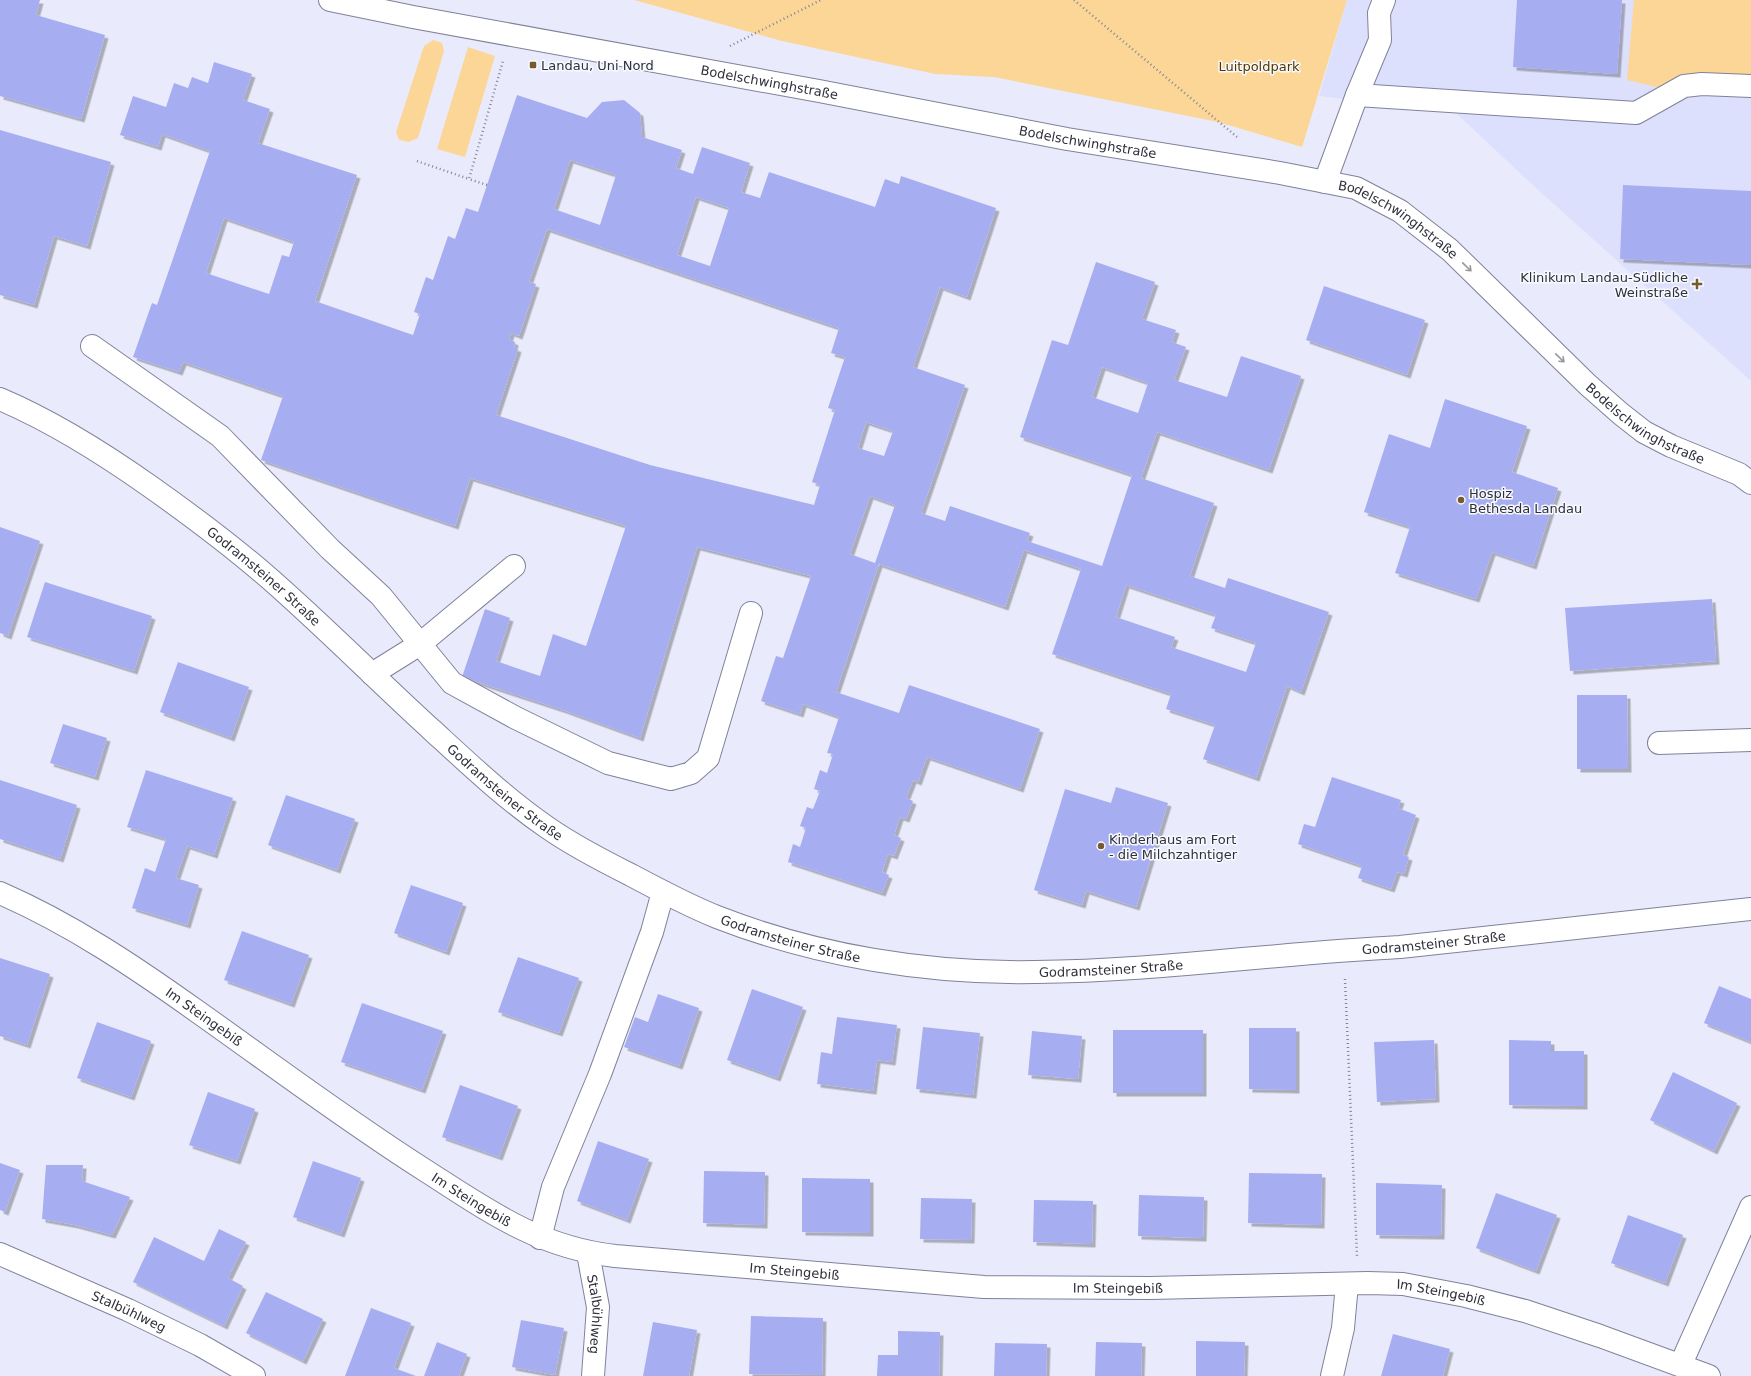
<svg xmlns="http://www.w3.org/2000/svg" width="1751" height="1376" font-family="'DejaVu Sans',sans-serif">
  <defs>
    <filter id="shadow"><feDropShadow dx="3.5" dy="3.5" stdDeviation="0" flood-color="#0004"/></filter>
  </defs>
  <rect width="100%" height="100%" fill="#e9ebfc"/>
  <path fill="#dde0fc" d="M1347,0h404v381l-215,-193 -80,-75 -137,-17z"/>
  <path fill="#fcd696" d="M634,0h713l-45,147 -84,-25 -224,-45 -59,-3 -153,-33z
    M1634,0h117v76l-62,-3 -28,15 -34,-8z
    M433,40l9,3 2,8 -26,87 -9,4 -10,-2 -3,-8 28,-86z
    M468,47l27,9 -30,101 -28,-8z"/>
  <path fill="#a7adf1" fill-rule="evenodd" filter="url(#shadow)" d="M0,0h40l-4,15 69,20 -24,84 -81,-23z
    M1517,0h105l-5,74 -104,-7z
    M214,62l38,12 -9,26 27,9 -12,34 99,32 -42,126 98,34 7,-21 -6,-2 12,-35 7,3 15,-44 7,3 11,-31 12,4 39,-117 70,23 15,-16 22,-2 16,13 2,24 40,13 -6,18 17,6 9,-27 48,16 -9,29 19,6 9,-26 106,35 10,-28 14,5 2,-8 95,32 -29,89 -27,-10 -27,80 52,18 -44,128 24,8 5,-15 80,27 -3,8 75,25 30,-91 -112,-38 32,-97 16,5 28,-83 59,20 -13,37 34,11 -4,12 14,5 -12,33 53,17 14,-41 60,20 -32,94 -112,-38 -16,46 73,25 -24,73 35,12 3,-10 101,34 -28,80 -14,-6 -31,92 -53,-19 12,-34 -49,-16 5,-15 -119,-40 29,-85 -57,-19 -19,57 -126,-43 -43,128 63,21 10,-28 131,44 -20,60 -93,-32 -9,25 -5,-2 -7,18 7,3 -7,18 -6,-2 -6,18 7,3 -7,18 -6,-2 -6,18 7,3 -7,18 -94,-31 5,-18 7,3 6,-19 -6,-2 7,-19 6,2 7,-18 -6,-2 6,-19 7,3 6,-19 -6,-1 12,-36 -36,-13 -3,10 -39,-13 15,-45 7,2 28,-82 -114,-29 -57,191 -77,-28 -101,-33 23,-68 25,9 -14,43 44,15 13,-42 33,12 40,-120 -156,-48 -15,48 -194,-66 22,-64 -100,-34 -4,10 -46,-15 19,-54 5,2 53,-154 -48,-17 -4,13 -38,-12 13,-39 33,11 8,-24 14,5 4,-11 16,6zM570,160l46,15 -16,50 -46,-16zM696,197l33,11 -19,58 -33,-11zM224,218l70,24 -5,15 -7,-2 -13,39 -63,-21zM547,229l292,99 -8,25 14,4 -17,51 7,2 -23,72 8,3 -6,20 -164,-40 -154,-50 22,-66 -4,-2 1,-5 -6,-3 2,-6 8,3 17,-52 -7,-2zM1102,367l46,16 -10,30 -46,-16zM866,422l27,9 -9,25 -26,-8zM870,496l25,9 -20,58 -25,-9zM1126,585l90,30 -5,13 45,15 -10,29 -75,-25 4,-10 -59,-20z
    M0,130l111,32 -24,84 -33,-10 -20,69 -34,-10z
    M1623,185l128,6v74l-131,-6z
    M1324,286l101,34 -18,55 -101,-35z
    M1445,399l82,27 -15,46 46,16 -25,78 -41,-14 -16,47 -81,-26 15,-46 -46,-15 25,-78 41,14z
    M0,527l40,14 -32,95 -8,-3z
    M45,582l107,34 -18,55 -107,-34z
    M1712,599l4,62 -146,10 -5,-63z
    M178,662l71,25 -18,51 -71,-26z
    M1577,695h50l1,74h-51z
    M63,724l44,14 -12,39 -45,-14z
    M146,770l87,28 -19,57 -27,-9 -11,32 23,7 -12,40 -55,-17 13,-40 10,4 11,-33 -39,-12z
    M1332,777l69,23 -3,8 18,7 -13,40 6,2 -5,17 -7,-2 -6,17 -33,-11 4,-12 -64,-22 6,-20 11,3z
    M0,780l77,25 -17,54 -60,-20z
    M1116,787l52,16 -32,104 -50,-16 -4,14 -48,-15 31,-101 46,14z
    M286,795l69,24 -18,51 -69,-25z
    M411,885l52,18 -17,49 -52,-19z
    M242,931l67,24 -18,49 -67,-24z
    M518,957l61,21 -20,55 -61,-21z
    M0,958l50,16 -23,71 -27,-9z
    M1719,986l32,13v43l-47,-19z
    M752,989l51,18 -26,71 -50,-18z
    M658,994l41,14 -20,58 -55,-19 11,-30 13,5z
    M362,1003l81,28 -21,59 -81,-28z
    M837,1017l60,8 -5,37 -15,-2 -4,31 -56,-7 4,-32 11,2z
    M97,1022l54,19 -20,56 -54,-19z
    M923,1027l57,6 -7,62 -57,-6z
    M1249,1028h47v62l-47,-1z
    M1113,1030h90v63h-90z
    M1032,1031l50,5 -4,43 -50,-4z
    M1434,1040l2,59 -59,3 -3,-60z
    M1509,1040l42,1v10h33v55l-75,-1z
    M1673,1072l64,31 -23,48 -64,-31z
    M460,1085l58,21 -19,51 -57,-20z
    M208,1092l47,17 -18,52 -48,-16z
    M598,1141l51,18 -22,61 -50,-19z
    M313,1161l48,17 -20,56 -48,-17z
    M0,1163l20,7 -15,42 -5,-2z
    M46,1165h37l-1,16 48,16 -18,38 -37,-10 -33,-6z
    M704,1171l61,1 -1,53 -61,-2z
    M1249,1173l73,1 -1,51 -73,-2z
    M802,1178l68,1v54l-68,-1z
    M1376,1183l66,2 -1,51 -65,-1z
    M1496,1193l61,22 -21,56 -60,-23z
    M1139,1195l65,2 -1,41 -65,-2z
    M921,1198l51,1 -1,41 -51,-1z
    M1034,1200l59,1 -1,43 -59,-2z
    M1628,1215l55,20 -18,48 -54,-20z
    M219,1229l27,13 -18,36 15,8 -19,40 -91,-44 21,-45 50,24z
    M266,1292l57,27 -20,42 -57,-28z
    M371,1308l40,15 -17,45 22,8h-71z
    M751,1316l72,2 -1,57 -73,-1z
    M521,1320l43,8 -9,47 -43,-8z
    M653,1322l44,8 -8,46h-46z
    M898,1331l42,1 -1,44h-62l1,-21h20z
    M1393,1334l57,15 -7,27h-62z
    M1196,1341l49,1 -1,34h-48z
    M437,1342l30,12 -8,22h-35z
    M1096,1342l46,1 -1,33h-46z
    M995,1343l52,1 -1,32h-52z"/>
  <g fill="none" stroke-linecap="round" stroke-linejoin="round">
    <g stroke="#7f829a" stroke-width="24">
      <g id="minor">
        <path id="s1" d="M330,0l83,17 406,74 248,48 213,34 76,15 44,23 50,39 138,135 33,29 23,18 27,14 68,28 12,9"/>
        <path d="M1357,95l279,18 48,-27 18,-2 49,2"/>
        <path d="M1325,182l32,-87 23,-55 -1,-27 5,-13"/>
        <path d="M92,346l128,90 110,113 51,47 71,87 64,35 92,45 63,16 20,-6 17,-15 43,-145"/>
        <path id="s2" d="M0,399c54,23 103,54 151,88 41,29 81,59 119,92 56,49 108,102 163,152 37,34 73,68 115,97 26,18 55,33 83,47 28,15 56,30 86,42 100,39 211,57 318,55 122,-1 243,-19 365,-25l351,-38"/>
        <path d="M372,674l48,-30 94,-78"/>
        <path d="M1659,743l92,-3"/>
        <path id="s3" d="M0,893c71,31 135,74 198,119 75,53 148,108 225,157 64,41 114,78 192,87l369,31 166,1 218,-5 35,1 63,12 59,15 75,25 109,40"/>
        <path d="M540,1238l13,-51 47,-113 52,-142 11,-40"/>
        <path id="s4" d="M588,1253l10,54 -5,69"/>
        <path id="s5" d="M0,1254l128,56 72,35 54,31"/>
        <path d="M1681,1364l70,-157"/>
        <path d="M1332,1376l11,-48 4,-44"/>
      </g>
    </g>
    <path stroke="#848693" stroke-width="2.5" stroke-dasharray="1 3" stroke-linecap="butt" d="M1074,0l163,137
      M730,46l91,-46
      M417,161l52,18
      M487,185l-18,-6 34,-118
      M1345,979l12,277"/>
    <use href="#minor" stroke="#fff" stroke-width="22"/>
  </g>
  <defs><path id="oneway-shaft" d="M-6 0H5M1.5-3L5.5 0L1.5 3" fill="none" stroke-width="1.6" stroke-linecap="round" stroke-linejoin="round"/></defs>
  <g stroke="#96989c">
    <use href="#oneway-shaft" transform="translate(1467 267) rotate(44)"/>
    <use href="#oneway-shaft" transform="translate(1560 358) rotate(44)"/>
  </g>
  <g fill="#755b2d" stroke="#f8f9ff" stroke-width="1.5">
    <rect x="529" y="61" width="8" height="8" rx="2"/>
    <path d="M1695 278h4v4h4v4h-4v4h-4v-4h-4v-4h4z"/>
    <circle cx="1461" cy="500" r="4"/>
    <circle cx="1101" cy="846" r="4"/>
  </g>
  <g text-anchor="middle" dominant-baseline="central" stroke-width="3" stroke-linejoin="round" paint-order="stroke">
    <g font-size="13" fill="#2e303a" stroke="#f8f9ff" text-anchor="start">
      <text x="541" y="65">Landau, Uni Nord</text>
      <text x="1688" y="277" text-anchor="end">Klinikum Landau-Südliche<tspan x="1688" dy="15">Weinstraße</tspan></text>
      <text x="1469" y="493">Hospiz<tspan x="1469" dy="15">Bethesda Landau</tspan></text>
      <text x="1109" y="839">Kinderhaus am Fort<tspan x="1109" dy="15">- die Milchzahntiger</tspan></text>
    </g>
    <g font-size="13" fill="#523800" stroke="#f8f9ff">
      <text x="1259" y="66">Luitpoldpark</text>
    </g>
    <g font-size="13" fill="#2e303a" stroke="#f8f9ff">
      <text stroke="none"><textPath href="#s1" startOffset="447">Bodelschwinghstraße</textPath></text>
      <text stroke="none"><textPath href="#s1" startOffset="771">Bodelschwinghstraße</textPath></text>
      <text stroke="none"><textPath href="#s1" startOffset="1095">Bodelschwinghstraße</textPath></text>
      <text stroke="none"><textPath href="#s1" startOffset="1419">Bodelschwinghstraße</textPath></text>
      <text stroke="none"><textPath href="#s2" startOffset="319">Godramsteiner Straße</textPath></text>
      <text stroke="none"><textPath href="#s2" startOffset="643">Godramsteiner Straße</textPath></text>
      <text stroke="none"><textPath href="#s2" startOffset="967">Godramsteiner Straße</textPath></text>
      <text stroke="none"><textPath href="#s2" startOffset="1615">Godramsteiner Straße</textPath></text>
      <text stroke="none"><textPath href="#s2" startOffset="1291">Godramsteiner Straße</textPath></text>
      <text stroke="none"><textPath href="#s3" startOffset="239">Im Steingebiß</textPath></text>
      <text stroke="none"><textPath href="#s3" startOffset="563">Im Steingebiß</textPath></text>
      <text stroke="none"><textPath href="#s3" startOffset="899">Im Steingebiß</textPath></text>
      <text stroke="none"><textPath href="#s3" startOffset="1223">Im Steingebiß</textPath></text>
      <text stroke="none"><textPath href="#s3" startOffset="1547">Im Steingebiß</textPath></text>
      <text stroke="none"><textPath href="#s5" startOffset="141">Stalbühlweg</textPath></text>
      <text stroke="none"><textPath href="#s4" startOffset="62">Stalbühlweg</textPath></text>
    </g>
  </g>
</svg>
